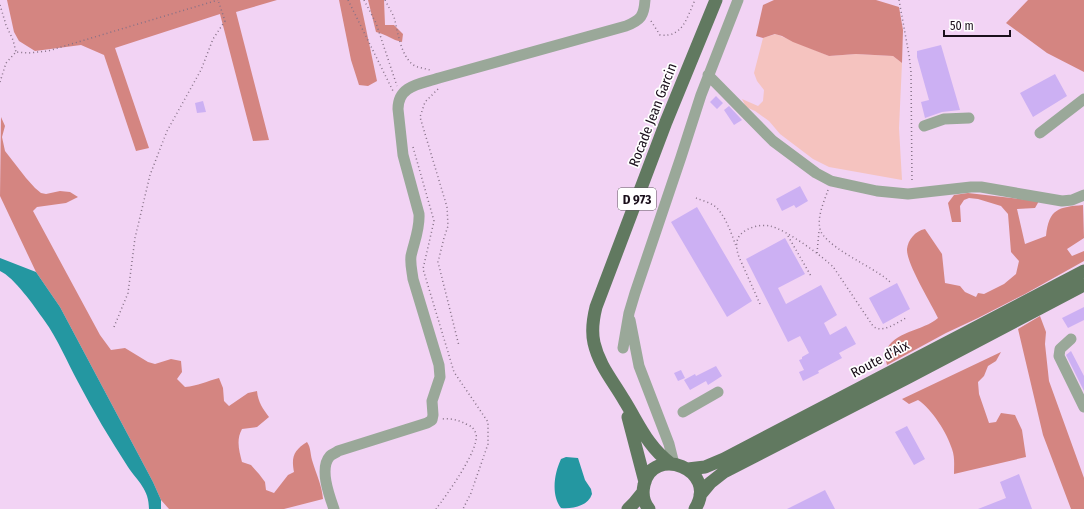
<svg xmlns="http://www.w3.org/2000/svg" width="1084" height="509" font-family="'Fira Sans Condensed',sans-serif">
  <rect width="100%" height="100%" fill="#f2d3f4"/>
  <path fill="#f5c3bf" d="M776,34l53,22 27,-2 37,2 9,7 -3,65 3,52 -73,-13 -16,-8 -33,-25 -11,-13 -14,-10 -9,-4 -4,-8 16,7 5,-5 1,-11 -7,-9 -3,-8 9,-35z"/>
  <path fill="#d48581" d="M7,0h270l-41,12 33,128 -16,1 -33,-127 -105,34 34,100 -13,3 -32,-96 -23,-10 -46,6 -16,-10 -5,-9z
    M339,0h21l17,81 -9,5 -9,-1 -8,-25z
    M368,0h16l1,25h9l9,9 -1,8c-10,-2 -16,-8 -26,-10z
    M774,0h102l23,7 4,23 -1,33 -9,-7 -37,-2 -27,2 -36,-14 -11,-6 -7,-2 -12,4 -7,-2 7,-31z
    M1028,0h56v72l-37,-19 -41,-30z
    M1,117l4,9 -3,11 3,14 21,27 9,10 6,5 5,1 14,-3 10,1 8,5 -12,6 -29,4 -4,4 67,124 11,15 14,-2 23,14 7,2 16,-5 10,2 1,11 -5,7 8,8c13,-1 22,-6 34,-9l4,10 1,13 5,5 19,-13 9,-2c1,11 6,18 12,26l-12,10 -15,2c-6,11 -3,21 0,33l9,3 8,9 6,8 1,8 8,3 14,-18 6,-3c-3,-15 0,-22 13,-30 4,6 3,11 5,18 4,14 10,25 11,39l-39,10h-115l-8,-9 -8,-18 -93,-175 -24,-35 -36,-76z
    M968,193l71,8 -4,7 -18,1 8,35 21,-8c3,-27 12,-29 37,-31l1,33 -17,11 5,7 12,-5v10l-59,33 -47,24 -32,15 -59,32c-1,-4 -2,-10 -1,-13 6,-21 38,-21 52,-34 -7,-15 -32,-55 -31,-69 1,-9 8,-18 18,-20l17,25 3,29 15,3 5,6 11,5 2,-4 6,1 20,-10 12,-10 3,-13 -8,-9 -3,-38 -7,-8 -23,-7 -9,-1 -5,2 -4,6 1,16h-9l-4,-19 6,-8z
    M1040,316l6,16 -1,12 4,37 35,97v31h-13l-28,-74 -25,-106z
    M1001,352l-5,9 -8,5 -4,10 -6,6 1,12 10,29 7,-1 5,-9 14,2 7,15 4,27 -72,17c0,-8 1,-17 -2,-25 -5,-16 -20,-40 -34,-49l-9,4 -7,-5z"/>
  <path fill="#2497a1" d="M0,258l36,14 24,35 93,175 8,18v9h-12c0,-20 -11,-27 -21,-42 -18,-28 -35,-56 -50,-85 -11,-20 -20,-43 -34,-62 -9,-13 -30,-43 -44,-49z
    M566,457l12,1 7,22 6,9 1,5c-4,12 -19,15 -31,14 -10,-13 -7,-34 0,-49z"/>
  <path fill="#ccb0f3" d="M941,45l19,65 -18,2 -17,6 -4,-16 8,-2 -12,-43v-6z
    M1055,74l12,22 -34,21 -13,-24z
    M716,96l7,7 -6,6 -7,-7z
    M203,101l3,11 -9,1 -2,-10z
    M729,106l13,14 -8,5 -10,-15z
    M800,186l8,15 -12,7 -2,-3 -12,6 -6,-12z
    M697,207l55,94 -25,16 -56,-95z
    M785,238l20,36 -27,14 8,16 35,-19 16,30 -13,8 6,12 16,-9 10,18 -17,9 3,5 -24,13 1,2 -16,8 -4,-9 5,-2 -5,-10 3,-1v-2l7,-4 -9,-17 -12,6 -42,-83z
    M897,283l13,26 -27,15 -14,-26z
    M1084,307v13l-16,8 -6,-10z
    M1071,351l13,25v15l-18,-36z
    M716,366l6,10 -14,9 -2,-4 -16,9 -6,-10 11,-6 1,2z
    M681,370l4,8 -7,3 -4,-8z
    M907,426l18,33 -11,6 -19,-33z
    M1019,474l13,35h-54l28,-11 -6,-16z
    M825,490l10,19h-48z"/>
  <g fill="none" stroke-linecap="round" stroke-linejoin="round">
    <path stroke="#867187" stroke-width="1.5" stroke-dasharray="1 3" stroke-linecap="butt" d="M348,0l45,91
      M364,0l12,23 21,63
      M385,0c3,6 6,11 9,17 4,15 6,36 18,47 5,4 12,4 18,6
      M899,0l10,55 2,17 1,111
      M0,5l6,20 7,15 3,12
      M651,21l9,14c23,3 27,-18 35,-35
      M0,82l6,-19 10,-11 12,1 20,-2 170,-51
      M438,89l-13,13 -5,15 27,90 1,19 -4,12 -6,24 21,84
      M413,147l21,74 -11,48 31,103 34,50v22l-17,49 -8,16
      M828,190c-4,12 -11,26 -8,39 3,15 45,35 58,44 5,3 9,6 13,10
      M696,198c5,2 12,4 17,7 12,8 18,28 23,41
      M788,236l23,40
      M817,253l2,-22
      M760,304l-21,-47c-3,-8 -4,-17 2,-23 7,-7 20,-10 29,-8 15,3 54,31 64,42l39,58c9,8 23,-3 33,-8
      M114,327l14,-34 7,-55 15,-63 17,-44 34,-61 12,-31 12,-18 -7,-21
      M436,509c10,-13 44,-60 40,-75 -2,-6 -5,-8 -10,-10 -7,-4 -16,-6 -24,-5"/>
    <path stroke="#9aa899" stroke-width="11" d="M708,75l65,66 43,32 15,8 46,10 31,3 63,-7h10l81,14 10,-1 12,-5
      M924,126l20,-7 25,-1
      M1040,133l44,-34
      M630,320l9,46 30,78 5,20
      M1071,339l-11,10 -1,7 25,51
      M623,348l6,-35 6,-20 46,-136 20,-62 37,-95
      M683,412l35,-20
      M334,509c-5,-14 -15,-41 -4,-53 2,-2 6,-3 8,-5l89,-28 5,-3 1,-5 -1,-14 8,-24 -1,-12 -26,-86c-1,-8 -3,-15 -2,-23 3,-14 9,-27 8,-42l-16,-59 -5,-46c0,-24 23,-25 41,-31l187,-52c15,-6 18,-10 19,-26"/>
    <path stroke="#617960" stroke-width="13" d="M628,417l17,65
      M671,464c-24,-18 -32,-40 -47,-64 -11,-19 -25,-35 -30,-57 -3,-13 -1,-24 2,-36l70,-185 50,-122
      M688,469l17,-2 19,-8 360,-188
      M700,495l10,-12 14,-11 183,-94 177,-93
      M628,509l6,-6 9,-11
      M649,509c-6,-7 -7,-15 -5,-24 8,-41 76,-16 51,24"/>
  </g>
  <g text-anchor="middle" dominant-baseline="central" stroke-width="3.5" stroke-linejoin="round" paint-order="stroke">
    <rect fill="#fff" stroke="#5f575f" stroke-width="1" x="618" y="188" width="38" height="22" rx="3"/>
    <g font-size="13" font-weight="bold" fill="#1a0f1b">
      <text x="637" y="199">D 973</text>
    </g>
    <g font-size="14" fill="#1a0f1b" stroke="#fff">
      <text transform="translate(653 115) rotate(-69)">Rocade Jean Garcin</text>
      <text transform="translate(880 359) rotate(-28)">Route d'Aix</text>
    </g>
  </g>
  <path d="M944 30v6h66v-6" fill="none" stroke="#1a0f1b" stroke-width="2"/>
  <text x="950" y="30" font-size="12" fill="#1a0f1b" stroke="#ffffff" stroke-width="3" paint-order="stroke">50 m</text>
</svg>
